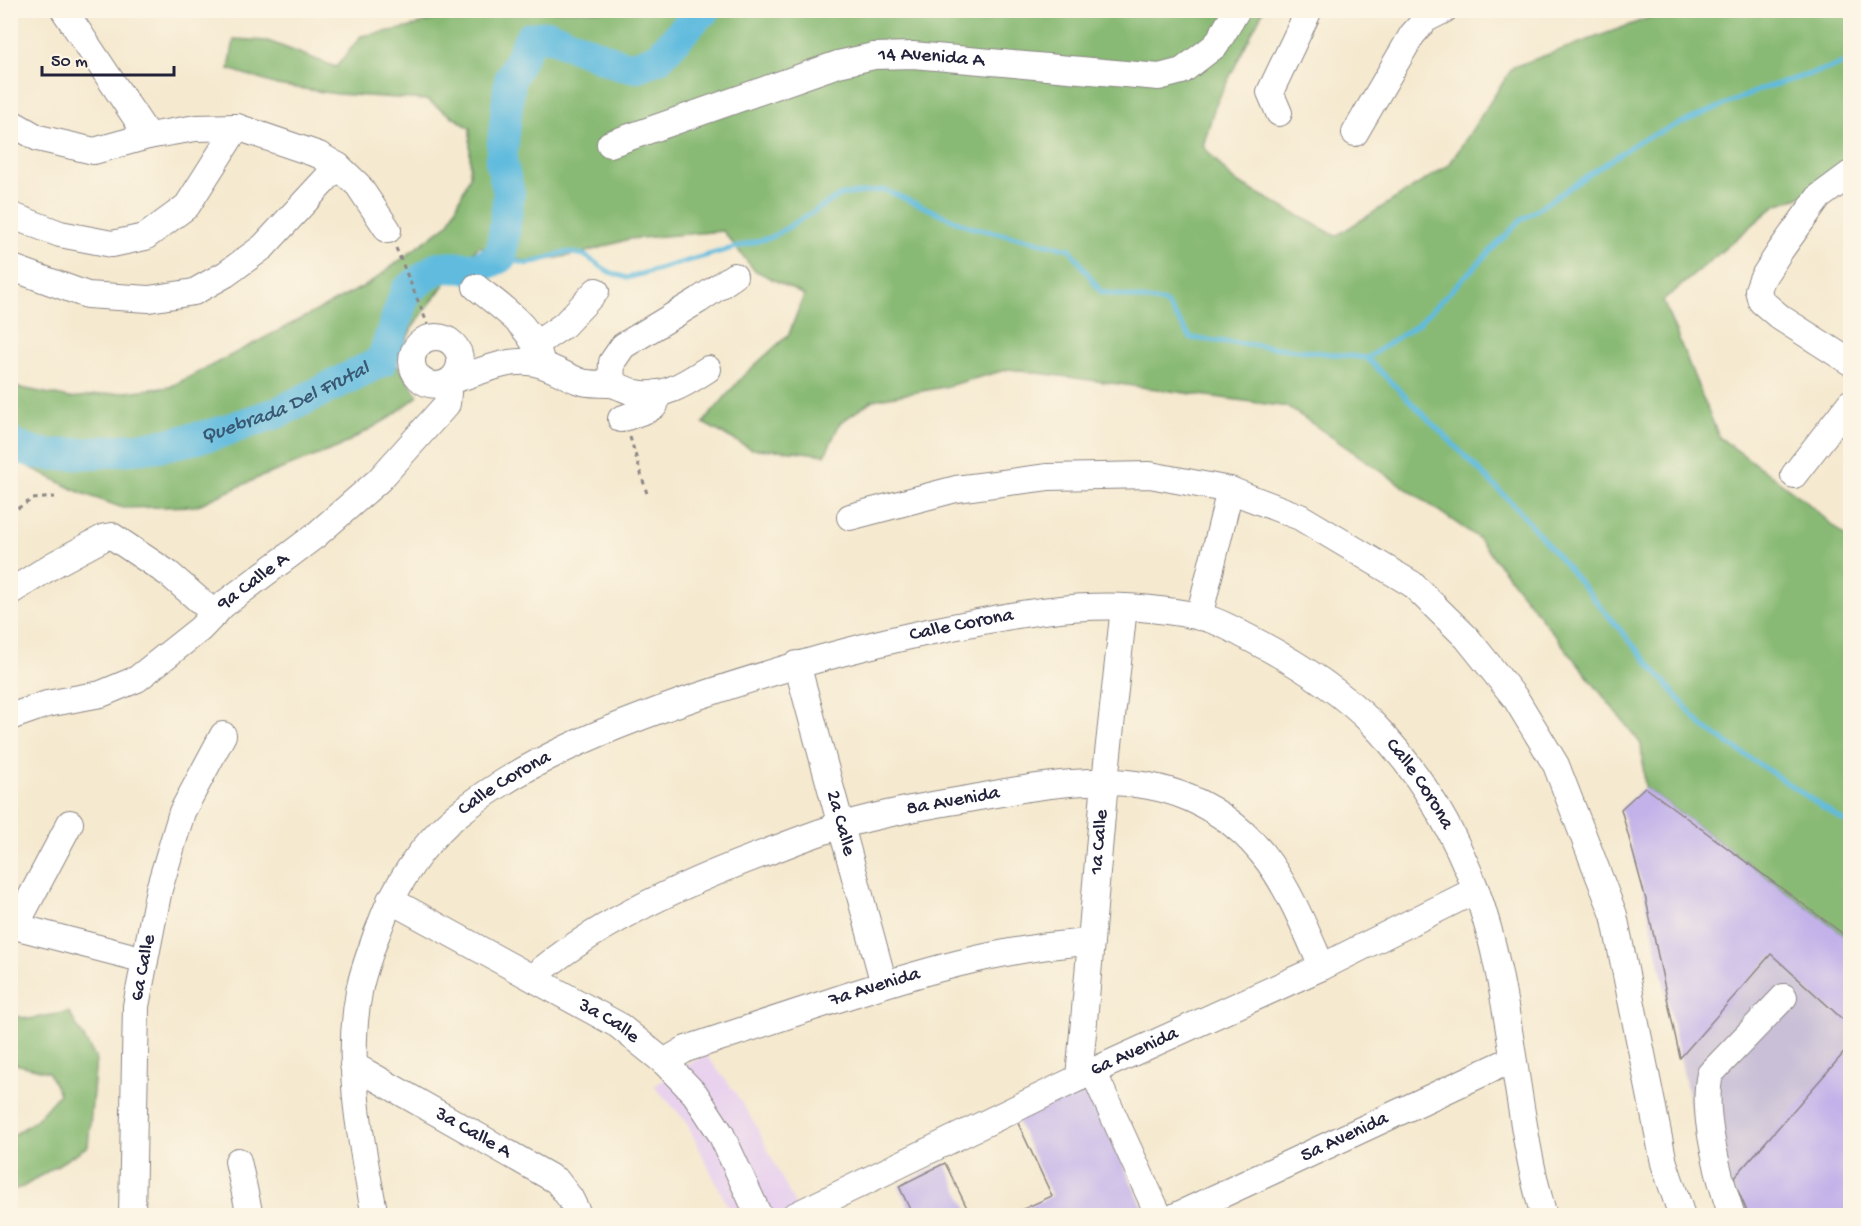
<svg xmlns="http://www.w3.org/2000/svg" width="1861" height="1226" font-family="'Gochi Hand',sans-serif">
  <rect width="100%" height="100%" fill="#fcf5e5"/>
  <filter id="ink" filterUnits="userSpaceOnUse"><feTurbulence type="fractalNoise" baseFrequency=".0167" numOctaves="2"/><feDisplacementMap in="SourceGraphic" scale="12" xChannelSelector="R" yChannelSelector="G"/><feConvolveMatrix kernelMatrix="1 2 1 2 8 2 1 2 1" color-interpolation-filters="sRGB"/></filter>
  <filter id="wash" filterUnits="userSpaceOnUse"><feTurbulence type="fractalNoise" baseFrequency=".008" numOctaves="4" result="noise"/><feDisplacementMap in="SourceGraphic" scale="24" xChannelSelector="R" yChannelSelector="G"/><feGaussianBlur stdDeviation="1.35" result="paint"/><feColorMatrix in="noise" values="0 0 0 0 0 0 0 0 0 0 0 0 0 0 0 0 0 1.4 0 .05"/><feComposite in="paint" operator="in"/></filter>
  <g filter="url(#wash)">
    <rect width="100%" height="100%" fill="#f5e9cf"/>
    <path fill="#e8d2ee" d="M705,1054l29,37 21,33 45,91h-68l-47,-95 -31,-34z"/>
    <path fill="#c9bfd7" d="M1645,787l205,152v276h-128l-18,-47 -58,-268 -25,-91z"/>
    <path fill="#89ba74" stroke="#566e58" stroke-width="1.5" d="M462,11h801l-48,95 -12,40 30,34 103,56 113,-71 64,-98 155,-56h182v168l-74,26 -113,96 56,136 84,62 47,42v398l-205,-152 -4,-43 -163,-206 -190,-131 -279,-38 -65,18 -71,13 -33,23 -15,32 -30,-4 -44,-2 -48,-26 40,-47 46,-42 15,-39 -50,-25 -31,-39 -94,8 -46,14 -52,10 -52,-17 -33,36 -34,46 -16,35 22,33 -29,22 -50,29 -81,31 -62,28 -73,2 -44,-16 -57,-29 -11,2v-79l59,12 100,-11 200,-104 79,-60 21,-47v-48l-43,-28 -90,-6 -60,-9 -48,-16 5,-30 34,2 68,26 25,-31 46,-8z
      M69,1012l27,47 -8,87 -65,41 -12,3v-53l25,-17 23,-26 -11,-22 -37,-9v-48l18,4z"/>
    <g fill="none" stroke-linecap="round" stroke-linejoin="round">
      <path stroke="#61bbde" stroke-width="5" d="M501,257l27,7 38,-12 18,3 25,17 18,6 145,-41 69,-42 44,-5 85,37 100,22 31,43 65,11 25,35 176,20 148,148 187,220 148,99
        M1367,358l51,-34 102,-103 119,-80 125,-53 86,-26"/>
      <path stroke="#61bbde" stroke-width="32" id="s1" d="M10,444l27,9 14,2 43,-2 65,-7 56,-12 64,-22 103,-51 24,-70 32,-24 39,1 24,-11 8,-64 -8,-32 9,-82 20,-41 20,-2 71,29 14,2 23,-9 41,-44 6,-4"/>
    </g>
    <g id="blocks">
      <path fill="#c2b2e9" d="M1645,787l205,152v87l-79,-72 -91,104 -34,-158 -25,-91z
        M1850,1046v170h-101l-16,-37z
        M1088,1088l59,128h-139l44,-20 -35,-75z
        M945,1163l26,53h-58l-14,-30z"/>
    </g>
  </g>
  <g filter="url(#ink)">
    <use href="#blocks" fill-opacity="0" stroke="#8c8685" stroke-width="1.5"/>
    <g fill="none" stroke-linecap="round" stroke-linejoin="round">
      <g stroke="#8c8685" stroke-width="28">
        <g id="minor">
          <path d="M64,10l84,126"/>
          <path d="M1279,113l-9,-21 39,-82"/>
          <path d="M10,122l28,16 56,13 54,-15 48,-8 41,-1 82,28 19,11 20,19 30,45"/>
          <path d="M1355,133l57,-98 14,-16 18,-9"/>
          <path id="s2" d="M610,144l228,-80 36,-8 39,-1 246,22 23,-6 34,-26 21,-35"/>
          <path d="M1850,174l-31,23 -39,54 -18,28 -4,11 3,11 20,17 69,44"/>
          <path d="M10,215l50,19 52,10 33,-7 42,-31 50,-79"/>
          <path d="M10,267l77,28 62,4 45,-7 32,-18 37,-27 75,-81"/>
          <path d="M476,287c27,22 58,40 66,77"/>
          <circle cx="436" cy="361" r="24"/>
          <path d="M536,344l28,-19 32,-34"/>
          <path d="M452,380c24,-6 50,-20 76,-18 18,1 33,12 51,19 10,4 20,2 31,3 9,1 17,7 26,9 27,6 50,-10 72,-24"/>
          <path d="M611,384l1,-22 11,-16 76,-46 35,-24"/>
          <path d="M621,419l28,-10 6,-4 2,-12"/>
          <path d="M1794,475l56,-72"/>
          <path d="M850,517l106,-28 92,-12 102,-2 80,15 70,27 112,67 55,54 49,61 40,66 58,150 50,248 18,53"/>
          <path d="M10,592l43,-27 52,-28 7,-1 57,38 46,40"/>
          <path d="M1199,617l31,-127"/>
          <path id="s3" d="M797,664l87,320"/>
          <path id="s4" d="M10,717l37,-13 54,-10 36,-15 63,-50 23,-24 93,-70 63,-55 68,-76 1,-11 -3,-9"/>
          <path id="s5" d="M390,900l228,125 46,37 31,32 26,40 38,82"/>
          <path d="M10,925l135,35"/>
          <path d="M15,927l55,-104"/>
          <path id="s6" d="M533,977c66,-57 163,-99 245,-129 21,-8 43,-17 65,-23 44,-13 91,-20 136,-28 68,-13 144,-27 210,1 78,34 101,96 133,169"/>
          <path id="s7" d="M664,1062l22,-13c48,-16 96,-32 143,-47 85,-28 173,-55 262,-60"/>
          <path id="s8" d="M353,1065l204,116 13,17 9,18"/>
          <path d="M1093,1071l66,145"/>
          <path id="s9" d="M1079,1078l26,-297 19,-174"/>
          <path d="M238,1161l12,55"/>
          <path id="s10" d="M132,1216l4,-210 9,-46 14,-71 23,-77 41,-77"/>
          <path id="s11" d="M375,1216c-14,-74 -30,-149 -16,-224 3,-19 11,-38 17,-56 5,-12 9,-25 15,-36 16,-31 39,-63 66,-85 68,-55 153,-88 236,-117 77,-26 155,-49 235,-66 73,-15 149,-32 223,-23 19,2 40,5 58,10 16,5 30,14 44,21 44,23 85,49 120,84 45,46 80,105 103,166 20,54 29,114 38,172 8,51 15,103 30,154"/>
          <path id="s12" d="M794,1216l299,-145 229,-104 154,-77"/>
          <path id="s13" d="M1176,1216l337,-157"/>
          <path d="M1732,1216c-13,-38 -31,-103 -22,-142l74,-77"/>
        </g>
      </g>
      <path stroke="#8c8685" stroke-width="3" stroke-dasharray="4.5 4.5" stroke-linecap="butt" d="M396,248l37,89
        M630,437l18,60
        M10,513l23,-14 22,-2"/>
      <use href="#minor" stroke="#fff" stroke-width="26"/>
    </g>
  </g>
  <g text-anchor="middle" dominant-baseline="central" stroke-width="5" stroke-linejoin="round" paint-order="stroke">
    <g font-size="20" fill="#22223b" stroke="#fcf5e5">
      <text stroke="none"><textPath href="#s2" startOffset="336">14 Avenida A</textPath></text>
      <text stroke="none"><textPath href="#s4" startOffset="285">9a Calle A</textPath></text>
      <text stroke="none"><textPath href="#s11" startOffset="975">Calle Corona</textPath></text>
      <text stroke="none"><textPath href="#s11" startOffset="489">Calle Corona</textPath></text>
      <text stroke="none"><textPath href="#s11" startOffset="1497">Calle Corona</textPath></text>
      <text stroke="none"><textPath href="#s6" startOffset="460">8a Avenida</textPath></text>
      <text stroke="none"><textPath href="#s3" startOffset="165">2a Calle</textPath></text>
      <text stroke="none"><textPath href="#s9" startOffset="237">1a Calle</textPath></text>
      <text stroke="none"><textPath href="#s10" startOffset="249">6a Calle</textPath></text>
      <text stroke="none"><textPath href="#s7" startOffset="224">7a Avenida</textPath></text>
      <text stroke="none"><textPath href="#s5" startOffset="250">3a Calle</textPath></text>
      <text stroke="none"><textPath href="#s12" startOffset="378">6a Avenida</textPath></text>
      <text stroke="none"><textPath href="#s8" startOffset="138">3a Calle A</textPath></text>
      <text stroke="none"><textPath href="#s13" startOffset="186">5a Avenida</textPath></text>
    </g>
    <g font-size="21" font-style="italic" fill="#385874" stroke="#fcf5e5">
      <text stroke="none"><textPath href="#s1" startOffset="285">Quebrada Del Frutal</textPath></text>
    </g>
  </g>
  <rect width="1861" height="1226" fill="none" stroke="#fcf5e5" stroke-width="36"/>
  <path d="M42 66v9h132v-9" fill="none" stroke="#22223b" stroke-width="3"/>
  <text x="51" y="66" font-size="18" fill="#22223b" stroke="#fcf5e5" stroke-width="4.5" paint-order="stroke">50 m</text>
</svg>
